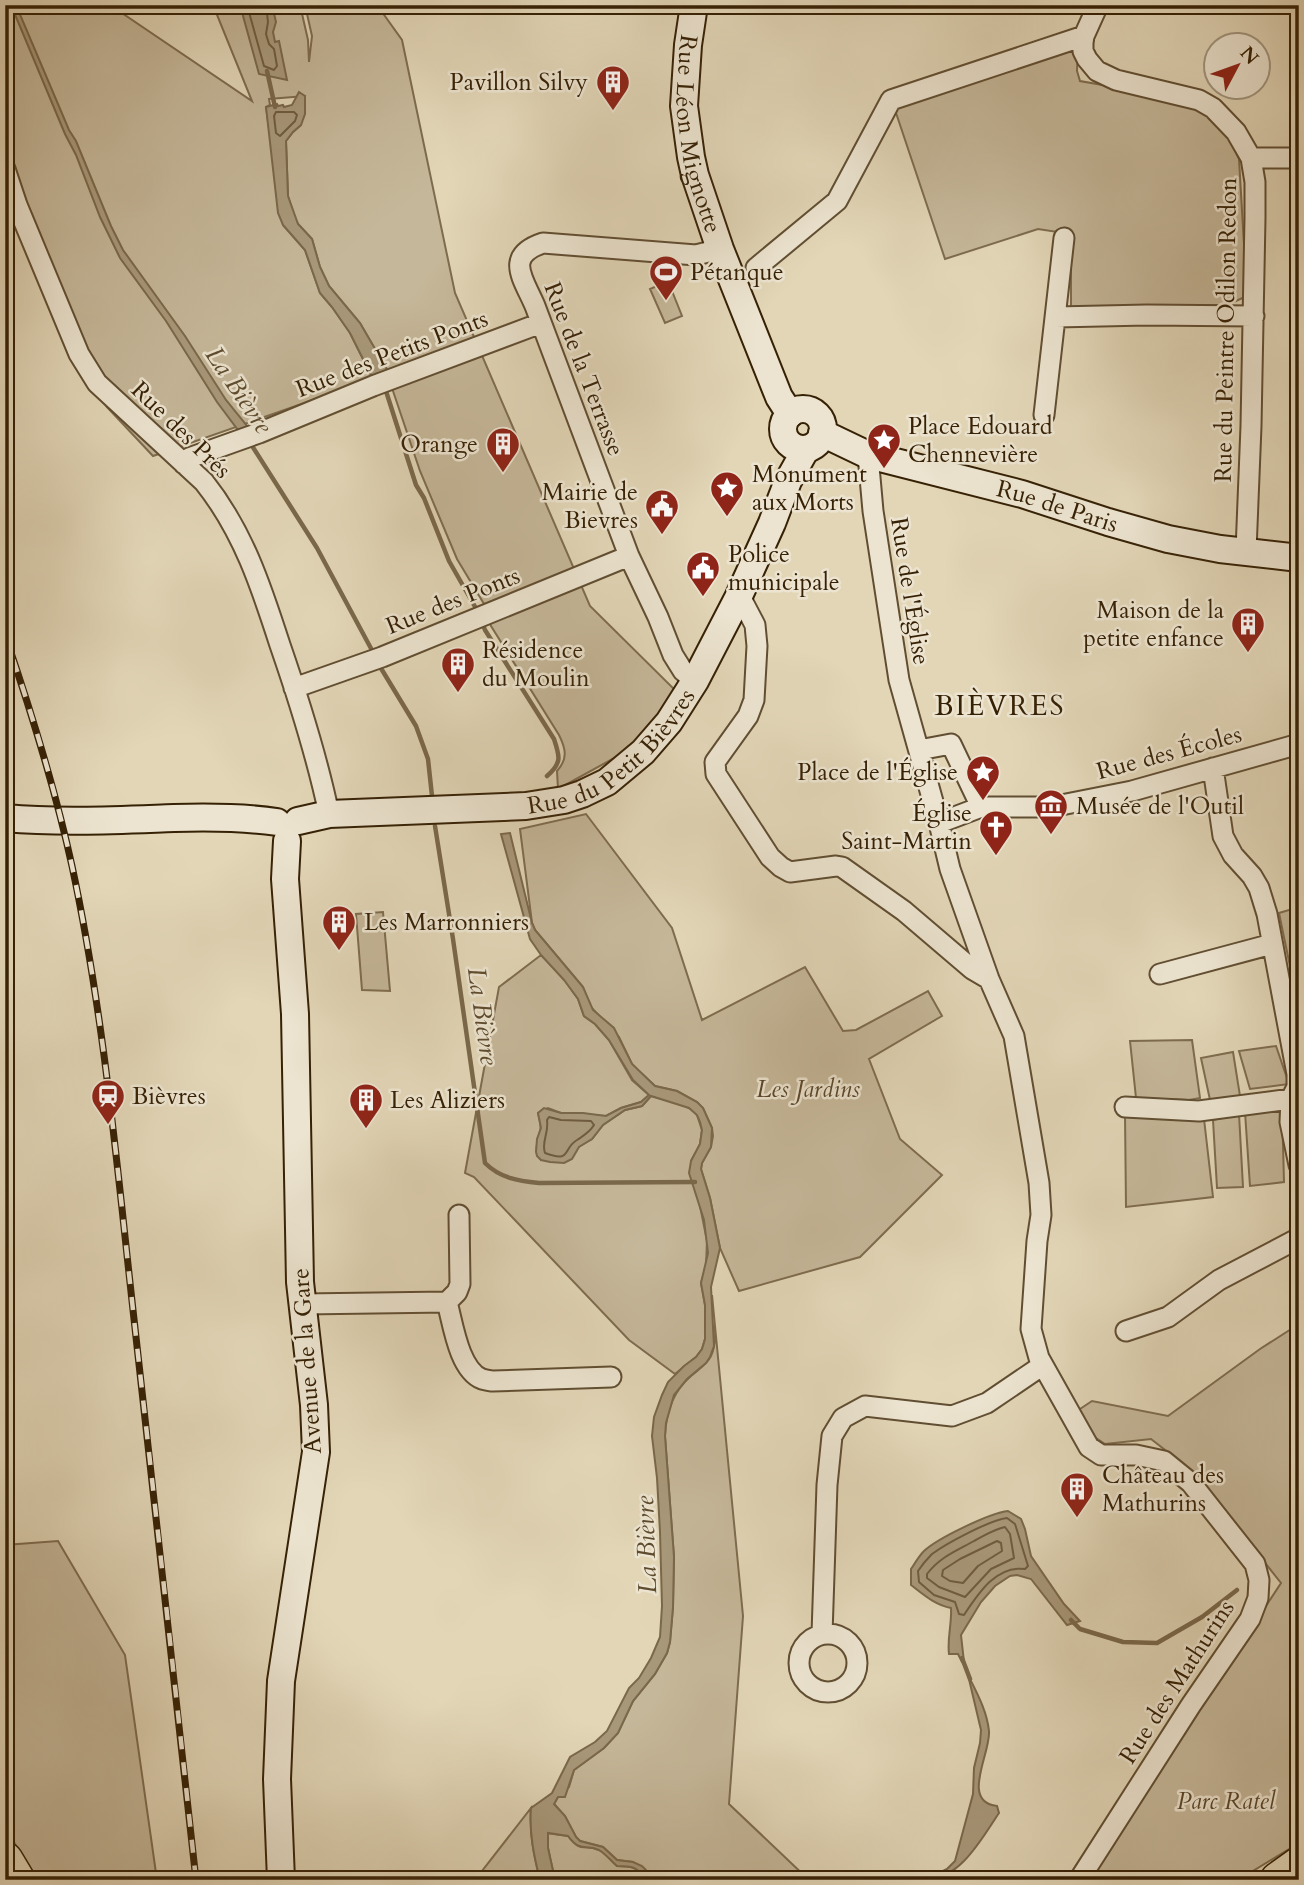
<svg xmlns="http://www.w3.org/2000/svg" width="1304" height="1885" font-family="Cardo,serif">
  <rect width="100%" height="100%" fill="#e2d6b7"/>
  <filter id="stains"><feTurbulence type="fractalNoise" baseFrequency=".00286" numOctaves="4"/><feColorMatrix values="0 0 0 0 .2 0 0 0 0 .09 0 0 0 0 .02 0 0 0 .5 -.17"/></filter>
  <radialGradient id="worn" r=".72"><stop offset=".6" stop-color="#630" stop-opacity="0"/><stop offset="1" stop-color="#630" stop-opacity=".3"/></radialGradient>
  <path fill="#c5b799" stroke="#7e6c4f" stroke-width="2" d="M5,5h105l142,96 -39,-96h87l8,35 1,22 3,-26 -7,-31h72l25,35 53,253 135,313 88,87 -42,53 -78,43 -1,-18c11,-12 9,-22 2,-36l-68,-109 -7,-22 -27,-45 -37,-88 -28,-83 -3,-15 -29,-50 -31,-37 -9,-19 -8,-28 -14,-15 -4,-8 -6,-20 -2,-55 7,-9 8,-7 4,-29 -36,3 1,6 -4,2 17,118 22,25 15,43 12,14 18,26 23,46 -220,77 -46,-49 -31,-45 -71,-163z
    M1072,44l6,5 -1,22 3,10 97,17 27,14 21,17 14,30 8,137 -20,9 -156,2v-73l-33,-5 -93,30 -52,-155z
    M668,281l14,35 -17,7 -15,-34z
    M586,814l86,114 30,92 103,-53 38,64 13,-1 72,-39 14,25 -73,43 31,80 42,36 -82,82 -121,34 -19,-43 -10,-50 -9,-29 1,-6 9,-16 2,-11 -1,-8 -9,-20 -6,-6 -20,-11 -22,-5 -15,-14 -8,-8 -13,-27 -29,-31 -7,-19 -48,-57 -3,-7 -12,-94z
    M1299,907v103l-20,-97z
    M383,912l7,79 -28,-1 -6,-76z
    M541,955l23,24 14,20 6,17 11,8 14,16 23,40 17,15 -8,7 -20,6 -15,8 -45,-3 -13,-5 -10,5c1,6 4,13 2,18 -2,11 -7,19 1,29l34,-9 4,-5 13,-7 11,-14 22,-15 17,-4 9,-10 32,9 9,5 5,5 5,15 -2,14 -9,17 16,80 -1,24 -5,18 4,22v34l-3,10 -6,8 -21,17 -46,-34 -155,-163 -9,-4 34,-186z
    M1192,1040l8,58 -11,2 -53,-2 -6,-57z
    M1276,1046l13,38 -39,5 -11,-38z
    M1233,1052l7,44 -30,4 -9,-42z
    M1282,1107l2,75 -34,4 -5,-74z
    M1239,1114l4,73 -26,1 -4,-68z
    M1125,1115l79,4 9,78 -87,10z
    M712,1295l31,321 -14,188 80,76h-160l-16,-18 -16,-2 -14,-13 -23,-6 -4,-4 -11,-21 -11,-12 4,-7 11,-10 5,-17 30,-22 14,-15 15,-32 22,-27 12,-21 3,-11 3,-35 1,-50 -9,-121c1,-24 8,-45 26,-60 7,-6 16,-12 20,-20 8,-17 2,-42 1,-61z
    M1299,1324v519l-61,37h-151l194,-297 -89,-112 -41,-32 -46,5 -15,-10 -13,-23 15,-10 76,15 92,-67z
    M58,1541l67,114 32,225h-122l-30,-54v-281z
    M531,1808c-2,25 3,48 9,72h-65z
    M547,1833l21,3c13,18 16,7 31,14 7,3 13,12 18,16 13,0 22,0 27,14h-89l-7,-32z"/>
  <path fill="#a8987a" stroke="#7a684b" stroke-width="2" d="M11,5h5l53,125 7,11 35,85 12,24 62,86 41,64 22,27 -9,4 -1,-1 -21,-28 -51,-81 -46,-63 -20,-41 -24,-62 -11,-21z
    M240,5h32l4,17 -3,10 2,10 4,-1 8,39 -28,-6z
    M299,92l6,4v18l-4,11 -8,7 -7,9 2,55 10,28 14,15 8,28 9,19 31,37 29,50 -16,6 -23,-46 -18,-26 -12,-14 -15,-43 -22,-25 -5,-12 -12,-106 11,-3 1,2 5,-1 1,2 8,-2z
    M510,833l22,90 3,7 48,57 10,23 21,18 18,36 23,22 22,5 20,11 6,6 9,20 -1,19 -9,16 -1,6 9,29 10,50 -9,39 3,59 -4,11 -4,6 -19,16 -13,16 -8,28 -1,13 9,121 -1,50 -3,35 -3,11 -12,21 -22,27 -15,32 -14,15 -30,22 -9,27h-7l-4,7 11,12 11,21 4,4 23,6 14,13 16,2 9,4 4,4 3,10h-5c-5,-14 -14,-14 -27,-14 -5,-4 -11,-12 -18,-16 -14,-7 -17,4 -31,-14l-20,-3v15l7,32h-15c-6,-24 -11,-47 -9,-72l21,-15 18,-36 25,-15 12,-11 22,-43 10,-10 12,-20 9,-21 2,-31 -2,-74 -3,-54 -5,-42 2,-19 8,-22 6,-13 16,-16 12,-9 6,-8 3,-10v-34l-4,-22 7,-30 -4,-33 -15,-47 2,-12 9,-17 2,-14 -2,-8 -3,-7 -8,-7 -38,-12 -9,10 -17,4 -22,15 -11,14 -13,8 -7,12 -8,4 -14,-1 -9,-2 -4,-4 -1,-4 1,-13 4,-11 -3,-15 6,-5 17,5h22l23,3 15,-8 20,-6 8,-7 -16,-15 -24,-40 -14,-16 -11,-8 -6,-17 -14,-19 -23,-25 -11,-16 -29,-105z
    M1008,1511l13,8 4,10 6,27 33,48 16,17 -13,4 -36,-46 -14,-4 -7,1 -15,10 -14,16 -20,33 3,27h-2l-4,-8h-9c-2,-16 3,-30 2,-46 -16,-3 -27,-13 -40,-23v-16c4,-6 8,-13 13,-18 14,-13 66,-38 84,-40z
    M968,1675c9,18 19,36 21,56 2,22 -29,71 8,75l2,7c-17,25 -39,67 -74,67l22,-11 8,-8 18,-67 1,-26 6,-25 1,-13z"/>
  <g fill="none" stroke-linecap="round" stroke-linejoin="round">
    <path stroke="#6f5c40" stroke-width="2" d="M247,5l17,61 10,4 3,-4 -3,-17 -5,-5 -3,-10 2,-12 -2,-17
      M276,112h18l3,3 -2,6 -15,15 -4,-3 -2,-17z
      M549,1117l12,3 30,1 3,4c-5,8 -10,10 -17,15 -15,9 -5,23 -32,13 -4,-11 4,-19 2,-33z
      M1007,1518l8,6 13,42 -3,3c-29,-4 -47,25 -61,46l-5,-1 -4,-12 -21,-7 -15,-13 -1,-11c4,-6 9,-12 14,-17 15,-11 58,-34 75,-36z
      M1005,1527l5,7 4,24 -23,11 -26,28 -26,-10 -12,-9v-4c13,-17 29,-23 47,-33 10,-5 20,-12 31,-14z
      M997,1541l4,2 1,8 -24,15 -15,17 -13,-2 -8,-5 1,-6 17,-11z"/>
    <path stroke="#7a684b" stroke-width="4.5" d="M267,71l8,36
      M385,388l31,97 8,13 25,63 29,51
      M249,441l68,107 57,106
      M481,620l4,10 69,109c6,18 8,24 -7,37
      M379,665l37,61 12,33 4,37
      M435,826l18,113 32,224c15,15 33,18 54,20l156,-1
      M1071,1620l9,9 43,13 34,1 45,-26 35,-27
      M962,1658l8,21"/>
    <g stroke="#614e32" stroke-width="23">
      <path id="street" d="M1098,5l-14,31 -1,7v8l4,8 10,12 19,9 83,20 14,8 23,24 15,26 4,24v36l-4,208 -5,125
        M1251,158h48
        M5,169l12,36 62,149 18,29 107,99c39,49 57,104 76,163 19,55 37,112 49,169
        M756,268l81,-67 54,-101 193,-64
        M1056,317l91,-2 107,1
        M1044,415l20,-177
        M868,455l5,56 26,169 40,143 11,46 39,110 25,57 25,147 2,32 -4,26 -6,88 8,29 50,89 12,8h35l28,6 27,22 64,81 4,16 -1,18 -8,21 -59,86 -112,175
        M184,464l5,-6 70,-25 114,-47 168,-63
        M738,598l6,6 11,21 2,21 -3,54 -6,16 -33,46 1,12 54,83 11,10 9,5 46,-6 6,1 62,44 68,58 17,10
        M695,681l-12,-10 -10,-16 -15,-38 -29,-61 -94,-250c-12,-28 -31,-50 8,-63l153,12 24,-6
        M294,688l88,-31 247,-101
        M919,750l32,-6 30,63
        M1213,768l10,68 10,19 19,21 7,12 8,26 30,160v13l-6,12 -1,23 9,43
        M939,823l42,-16h70l81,-16 167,-47
        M1160,974l112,-30
        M1125,1107l74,4 92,-12
        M447,1302c6,22 12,68 35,77 4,1 8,2 11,2l118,-4
        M303,1304l144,-2 10,-10 3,-8 -1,-69
        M1126,1331l42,-14 51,-37 80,-42
        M822,1634l5,-149 5,-49 11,-18 22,-12 87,10 35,-13 56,-38
        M799 1663a29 29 0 1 1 58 0a29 29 0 1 1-58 0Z"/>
    </g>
    <g stroke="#362105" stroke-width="30">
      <g id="secondary">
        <path id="s1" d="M694,5l-6,40 -4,61 7,51 4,18 25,74 59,148 11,17"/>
        <circle cx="803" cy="429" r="20"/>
        <path id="s2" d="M822,433l46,22 154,39 86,28 60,17 52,10 79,9"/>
        <path d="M5,818c56,5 113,2 169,0 34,-1 69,-1 103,4"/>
        <path id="s3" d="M298,821l31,-7 197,-8 38,-6 18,-6 25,-12 36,-30 26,-30 26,-41 43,-83 34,-75 16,-42 18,-32"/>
        <path d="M281,1880l-4,-101 4,-98 35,-229 -2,-47 -14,-123 -5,-268 -10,-135 2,-38"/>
      </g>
    </g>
    <g stroke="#362105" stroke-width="38">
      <path id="highway" d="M5,1860l12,20
        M1278,1880l21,-15"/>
    </g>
    <use href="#street" stroke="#ece4d0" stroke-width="19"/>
    <use href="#secondary" stroke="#ece4d0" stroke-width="26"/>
    <use href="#highway" stroke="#e2d6b7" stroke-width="35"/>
    <g stroke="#362105" stroke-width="7">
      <path id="rail" d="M5,635c26,76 50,153 67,231 32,149 45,301 62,453 21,187 42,374 62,561"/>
    </g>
    <use href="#rail" stroke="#ece4d0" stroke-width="4.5" stroke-dasharray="13" stroke-linecap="butt"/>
  </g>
  <defs>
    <g id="building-pin" transform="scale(1.75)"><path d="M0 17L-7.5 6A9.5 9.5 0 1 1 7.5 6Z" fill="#8f2418" stroke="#ece4d0"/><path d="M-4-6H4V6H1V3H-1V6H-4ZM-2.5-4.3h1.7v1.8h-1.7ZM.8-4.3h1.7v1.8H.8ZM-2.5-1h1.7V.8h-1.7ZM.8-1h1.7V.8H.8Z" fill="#fff"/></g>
    <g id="stadium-pin" transform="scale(1.75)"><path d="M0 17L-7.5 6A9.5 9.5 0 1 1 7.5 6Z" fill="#8f2418" stroke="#ece4d0"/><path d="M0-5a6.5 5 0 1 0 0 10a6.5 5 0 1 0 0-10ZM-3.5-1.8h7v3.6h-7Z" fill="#fff"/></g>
    <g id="sight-pin" transform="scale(1.75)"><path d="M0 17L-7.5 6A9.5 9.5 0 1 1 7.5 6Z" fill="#8f2418" stroke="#ece4d0"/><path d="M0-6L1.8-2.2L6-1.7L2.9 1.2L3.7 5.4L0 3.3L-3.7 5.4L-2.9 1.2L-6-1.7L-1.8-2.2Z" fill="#fff"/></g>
    <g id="civic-pin" transform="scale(1.75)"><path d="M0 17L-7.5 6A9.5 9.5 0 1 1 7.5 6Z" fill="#8f2418" stroke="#ece4d0"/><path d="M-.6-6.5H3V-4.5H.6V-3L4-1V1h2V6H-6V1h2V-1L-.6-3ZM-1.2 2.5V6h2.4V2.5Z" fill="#fff"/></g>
    <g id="museum-pin" transform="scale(1.75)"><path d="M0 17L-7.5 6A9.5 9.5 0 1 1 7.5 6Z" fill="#8f2418" stroke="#ece4d0"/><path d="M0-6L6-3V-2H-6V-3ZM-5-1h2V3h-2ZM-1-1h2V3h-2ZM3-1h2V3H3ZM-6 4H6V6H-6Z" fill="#fff"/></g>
    <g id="church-pin" transform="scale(1.75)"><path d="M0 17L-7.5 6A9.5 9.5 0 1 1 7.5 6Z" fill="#8f2418" stroke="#ece4d0"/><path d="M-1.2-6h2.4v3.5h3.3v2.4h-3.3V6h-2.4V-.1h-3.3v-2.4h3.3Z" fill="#fff"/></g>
    <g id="station-pin" transform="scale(1.75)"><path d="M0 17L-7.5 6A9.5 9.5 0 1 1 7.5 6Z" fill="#8f2418" stroke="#ece4d0"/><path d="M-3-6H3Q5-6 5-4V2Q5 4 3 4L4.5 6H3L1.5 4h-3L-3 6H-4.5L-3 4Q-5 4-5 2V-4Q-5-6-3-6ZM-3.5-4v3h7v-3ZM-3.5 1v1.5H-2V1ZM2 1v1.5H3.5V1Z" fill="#fff"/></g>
  </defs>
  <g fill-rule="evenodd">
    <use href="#building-pin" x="613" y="82"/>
    <use href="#stadium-pin" x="666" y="272"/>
    <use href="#sight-pin" x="884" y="440"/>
    <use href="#building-pin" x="503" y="444"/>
    <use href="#sight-pin" x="727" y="488"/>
    <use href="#civic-pin" x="662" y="506"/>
    <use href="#civic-pin" x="703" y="568"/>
    <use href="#building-pin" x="1248" y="624"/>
    <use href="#building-pin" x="458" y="664"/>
    <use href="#sight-pin" x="983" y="772"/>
    <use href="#museum-pin" x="1051" y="806"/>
    <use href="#church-pin" x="996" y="827"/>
    <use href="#building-pin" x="339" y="922"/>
    <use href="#station-pin" x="108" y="1096"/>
    <use href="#building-pin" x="366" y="1100"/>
    <use href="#building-pin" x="1077" y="1489"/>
  </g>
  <g text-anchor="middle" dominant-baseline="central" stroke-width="5" stroke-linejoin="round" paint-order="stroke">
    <g font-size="24" fill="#362105" stroke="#ece4d0" text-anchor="start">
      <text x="588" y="82" text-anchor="end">Pavillon Silvy</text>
      <text x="690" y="272">Pétanque</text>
      <text x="908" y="426">Place Edouard<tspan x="908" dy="28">Chennevière</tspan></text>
      <text x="478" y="444" text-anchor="end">Orange</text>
      <text x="752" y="474">Monument<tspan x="752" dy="28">aux Morts</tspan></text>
      <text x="638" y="492" text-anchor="end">Mairie de<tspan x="638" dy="28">Bievres</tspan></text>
      <text x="728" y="554">Police<tspan x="728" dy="28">municipale</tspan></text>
      <text x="1224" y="610" text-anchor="end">Maison de la<tspan x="1224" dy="28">petite enfance</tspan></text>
      <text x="482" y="650">Résidence<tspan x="482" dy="28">du Moulin</tspan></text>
      <text x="958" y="772" text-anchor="end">Place de l'Église</text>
      <text x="1076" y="806">Musée de l'Outil</text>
      <text x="972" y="813" text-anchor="end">Église<tspan x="972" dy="28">Saint-Martin</tspan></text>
      <text x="364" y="922">Les Marronniers</text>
      <text x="132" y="1096">Bièvres</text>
      <text x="390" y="1100">Les Aliziers</text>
      <text x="1102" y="1475">Château des<tspan x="1102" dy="28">Mathurins</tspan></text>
    </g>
    <g font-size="24" fill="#362105" stroke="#ece4d0">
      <text stroke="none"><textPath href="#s1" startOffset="131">Rue Léon Mignotte</textPath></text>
      <text transform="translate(1226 330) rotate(-89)">Rue du Peintre Odilon Redon</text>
      <text transform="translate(392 354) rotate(-21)">Rue des Petits Ponts</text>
      <text transform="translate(584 369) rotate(69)">Rue de la Terrasse</text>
      <text transform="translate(181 430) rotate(44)">Rue des Prés</text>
      <text stroke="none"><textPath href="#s2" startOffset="247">Rue de Paris</textPath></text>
      <text transform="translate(910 591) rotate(81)">Rue de l'Église</text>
      <text transform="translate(453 601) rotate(-22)">Rue des Ponts</text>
      <text stroke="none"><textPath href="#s3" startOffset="334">Rue du Petit Bièvres</textPath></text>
      <text transform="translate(1169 753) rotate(-15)">Rue des Écoles</text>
      <text transform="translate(307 1361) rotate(-94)">Avenue de la Gare</text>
      <text transform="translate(1177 1682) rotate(-57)">Rue des Mathurins</text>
    </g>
    <g font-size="24" font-style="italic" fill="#5a462a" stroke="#ece4d0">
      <text x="808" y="1089">Les Jardins</text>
      <text x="1226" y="1801">Parc Ratel</text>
    </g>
    <g font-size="26" font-style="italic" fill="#5e4b2e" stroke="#ece4d0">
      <text transform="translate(239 390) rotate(56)">La Bièvre</text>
      <text transform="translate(483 1016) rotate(82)">La Bièvre</text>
      <text transform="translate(646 1545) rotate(-92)">La Bièvre</text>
    </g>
    <g font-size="28" letter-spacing="2" fill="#362105" stroke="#ece4d0">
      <text x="1000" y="706">BIÈVRES</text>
    </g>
  </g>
  <rect width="1304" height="1885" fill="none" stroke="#e2d6b7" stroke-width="28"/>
  <rect x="7" y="7" width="1290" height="1871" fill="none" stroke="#362105" stroke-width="3.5"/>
  <rect x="14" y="14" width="1276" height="1857" fill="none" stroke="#362105" stroke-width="2"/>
  <g transform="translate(1237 66) rotate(49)"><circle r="33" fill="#ece4d0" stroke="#a3967f" stroke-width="2"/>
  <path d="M0-5L12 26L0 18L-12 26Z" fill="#8f2418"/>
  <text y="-10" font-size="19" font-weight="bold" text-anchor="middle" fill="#362105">N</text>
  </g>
  <rect width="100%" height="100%" filter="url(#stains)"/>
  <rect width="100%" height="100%" fill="url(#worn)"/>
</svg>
